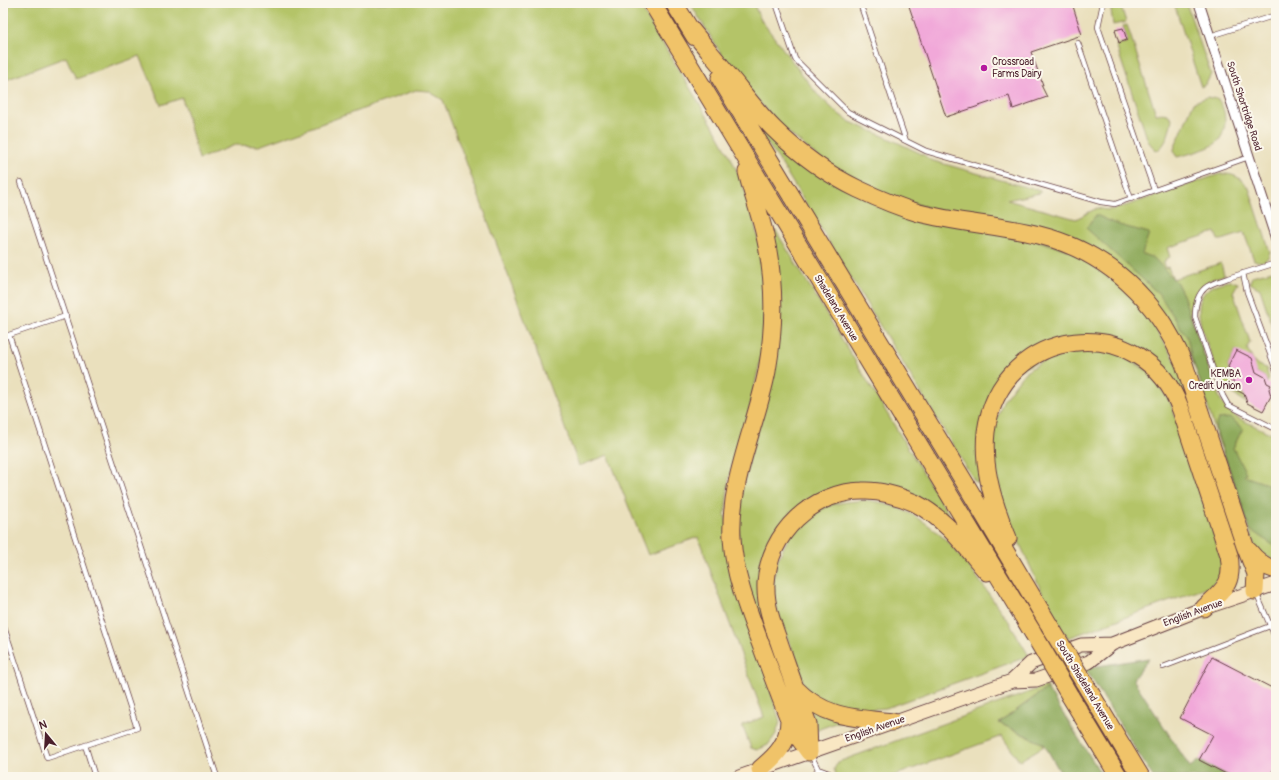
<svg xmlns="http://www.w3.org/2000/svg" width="1279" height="780" font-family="Pangolin,sans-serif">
  <rect width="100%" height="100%" fill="#fbf7ec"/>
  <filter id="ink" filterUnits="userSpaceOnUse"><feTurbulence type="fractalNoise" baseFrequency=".025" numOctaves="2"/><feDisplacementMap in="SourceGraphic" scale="8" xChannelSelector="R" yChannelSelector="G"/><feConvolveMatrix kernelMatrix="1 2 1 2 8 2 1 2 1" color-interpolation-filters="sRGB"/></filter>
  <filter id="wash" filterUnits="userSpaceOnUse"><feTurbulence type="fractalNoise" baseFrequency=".012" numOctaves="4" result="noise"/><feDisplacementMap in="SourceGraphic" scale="16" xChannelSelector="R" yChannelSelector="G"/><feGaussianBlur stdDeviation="0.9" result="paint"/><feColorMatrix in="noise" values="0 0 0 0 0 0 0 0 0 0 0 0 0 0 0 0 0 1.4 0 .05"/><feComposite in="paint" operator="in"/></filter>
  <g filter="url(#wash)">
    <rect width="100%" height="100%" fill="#eae0bd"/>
    <path fill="#b4c467" stroke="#7f7249" d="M3,3h635l80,131 13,24 10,22 11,31 12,57 2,55 -4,29 -12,55 -21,71 -4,37 47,180 8,27 -4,12 -8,11 -11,5 -6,-2 -9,-23 22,-8 -66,-180 -50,18 -40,-100 -29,11 -136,-366 -15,-9 -12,-1 -157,56 -24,-1 -36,14 -17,-61 -21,7 -21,-49 -64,23 -10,-22 -63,24z
      M690,3h63l8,17 56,74 18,17 13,10 40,17 36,17 6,5 110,31v2l-33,7 69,19 21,-11 11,2 8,-1 104,-35c13,-1 22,4 29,14l21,64c-2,8 -7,12 -16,8l-10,-27 -22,7h-4l-3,-8 -48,16 3,9 -4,2v2l-3,2 2,5 3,-1 5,12 48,-16 3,12c-23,7 -35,17 -32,44l25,73 6,13 13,12 40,19v126l-20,-12 -15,-47 -22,-60 -20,-65 -7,-19 -8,-13 -68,-81 -235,-72 -52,-27 -50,-41 -49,-57z
      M1110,3h10l6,19 -13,3z
      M1174,3h12l25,71 -5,10 -5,3z
      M1127,25l29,89c6,-1 12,-2 16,5 -2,10 -5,27 -16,32l-8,-10 -32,-96 12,-3 -5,-16z
      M1208,97c4,1 8,1 11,4 9,11 8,34 -4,43 -7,5 -29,11 -38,13l-2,-3 -1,-5 20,-47z
      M762,122l64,55 246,73 65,48 39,64 30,90h-2l-28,-64 -83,-52 -95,44 -15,100 -7,3 -197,-323 -24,-34z
      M776,231l176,289 -78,-35 -96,45 -11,96 -3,2 -21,-52 -6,-63 20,-89 13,-190z
      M1272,271l4,2v64l-16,-48 -10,-6 2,-7z
      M1231,281l7,2 -5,9 17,50 -3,6 7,15 12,5 3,10 -2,5 -2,-6 -9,-5 -20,-22 -8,16 8,24 8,4 3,9c-9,-5 -18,-11 -24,-19 -6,-8 -9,-22 -13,-32 -11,-29 -25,-66 21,-71z
      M1097,349l21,4 31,19 21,29 48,146 4,18 -3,12 -10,10 -141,51 -16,-24 -38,-83 -18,-48 -4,-39 4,-23 7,-20 21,-28 14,-9 12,-7 25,-7z
      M867,500c69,9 101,65 138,117l3,3 21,36 -143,52 -35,3 -16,-3 -25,-15 -6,-8 -9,-29 -17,-41 -5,-25 3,-27 15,-30 33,-26 21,-5z
      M1046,686l1,2 -48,35 45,21v2l-23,14 -4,-2 -15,-22 -112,41h-53l-3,-8 4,-7z
      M809,707l34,13 -26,10z"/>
    <path fill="#8faa5c" stroke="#6c6444" d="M1096,215l23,10 30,8 -7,21 12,4 23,25 6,12 34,97 -13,1 -12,-34 -5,-22 -28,-43 -73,-66z
      M1230,418l13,10 -10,20 13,25 -2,3 23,8 9,15v48l-27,-18 -7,-25 -27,-76 3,-9z
      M1149,658l-16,21 57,88 9,-7 33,17h-79l-68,-109z
      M1047,688l56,89h-40l-19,-33 -45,-21z"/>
    <g id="blocks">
      <path fill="#f1a8d9" d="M908,3h164l10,32 -51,17 12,33h-2l6,12 -34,12 -4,-13 -63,21z
        M1123,28l4,12 -8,3 -4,-13z
        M1236,350l16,8 4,14 9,5 2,6 4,2 -2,4 2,7 -8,15 -16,-8 -3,-9 -8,-4 -8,-24z
        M1212,657l64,33v75l-7,12h-37l-33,-17 14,-25 -33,-17z"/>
    </g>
  </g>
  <g filter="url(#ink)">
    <use href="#blocks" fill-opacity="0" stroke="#623c41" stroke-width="1"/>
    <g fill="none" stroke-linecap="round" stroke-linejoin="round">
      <g stroke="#623c41" stroke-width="6">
        <path id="lane" d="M776,3l19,56 53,53 78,39 175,51 14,2 134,-47
          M1103,3l-5,24 56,163
          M861,6l45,135
          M1210,36l66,-21
          M1078,43l53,156
          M21,182l196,595
          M1276,263c-16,5 -32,10 -48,15 -7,3 -17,5 -23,10 -8,7 -10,19 -10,29l24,70 4,9 5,9 48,24
          M1243,273l4,19 29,78
          M3,337l63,-21
          M1257,595l19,44
          M3,624l44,134 90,-30 -128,-393
          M1163,667l107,-41
          M85,745l10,32
          M811,755l7,14 11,4 2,4
          M814,777l4,-8"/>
      </g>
      <g stroke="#623c41" stroke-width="11">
        <path id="street" d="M1199,3l77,236"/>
      </g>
      <g stroke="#623c41" stroke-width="15">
        <path id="secondary" d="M1012,681l19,-18 50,-18 31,-1
          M739,777l273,-96 24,-1 53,-18 23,-18 92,-36 72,-24"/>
      </g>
      <g stroke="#623c41" stroke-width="19">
        <path id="highway" d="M652,3l381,630
          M674,3l21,34
          M689,27c17,21 34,41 50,61 11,14 22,28 35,41 24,24 53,45 84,60 19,9 40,18 61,24 39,10 81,12 120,22 68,17 119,65 145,129l61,182 11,28 -1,17
          M720,78l245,405 86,145
          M747,172c5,21 13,42 18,64 10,44 10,90 2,135 -11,56 -38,109 -35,167 2,35 14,67 26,99 10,27 20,55 31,82l7,15 13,18
          M1008,538c-14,-32 -26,-70 -22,-106 14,-108 158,-124 195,-22l48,145c5,29 -5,34 -25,53
          M1249,551c7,9 16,16 27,19
          M795,689l13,35 1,28
          M1088,689l53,88
          M1070,696l49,81
          M893,722c-39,-4 -69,-4 -98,-34 -5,-15 -11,-31 -16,-46 -7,-19 -14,-38 -13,-59 3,-50 46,-91 96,-92 18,-1 37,5 53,12 31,16 50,43 72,69
          M760,769c17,-14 29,-26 29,-50"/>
      </g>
      <use href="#lane" stroke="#fff" stroke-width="4.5"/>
      <use href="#street" stroke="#fff" stroke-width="9"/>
      <use href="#secondary" stroke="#f9e7c3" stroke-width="13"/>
      <use href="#highway" stroke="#f0c369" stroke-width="17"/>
      <g stroke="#623c41" stroke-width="19" stroke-linecap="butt">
        <path id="highway-bridge" d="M1051,628l37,61
          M1033,633l37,63"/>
      </g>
      <use href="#highway-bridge" stroke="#f0c369" stroke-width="17"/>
    </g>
  </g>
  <g fill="#b5179e" stroke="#fbf7ec" stroke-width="1.5">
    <circle cx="984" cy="68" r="4"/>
    <circle cx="1249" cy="380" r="4"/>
  </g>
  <g text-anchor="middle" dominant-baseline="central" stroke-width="4" stroke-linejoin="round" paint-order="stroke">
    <g font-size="10" fill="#4a1f2b" stroke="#fbf7ec" text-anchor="start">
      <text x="992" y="62">Crossroad<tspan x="992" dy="12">Farms Dairy</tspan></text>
      <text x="1241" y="374" text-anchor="end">KEMBA<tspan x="1241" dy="12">Credit Union</tspan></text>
    </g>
    <g font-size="10" fill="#4a1f2b" stroke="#fbf7ec">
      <text transform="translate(1244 106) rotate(72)">South Shortridge Road</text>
      <text transform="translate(836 308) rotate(59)">Shadeland Avenue</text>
      <text transform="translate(1193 613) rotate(-20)">English Avenue</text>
      <text transform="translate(1085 685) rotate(59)">South Shadeland Avenue</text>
      <text transform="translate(875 729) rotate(-19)">English Avenue</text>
    </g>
  </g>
  <rect width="1279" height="780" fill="none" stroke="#fbf7ec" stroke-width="16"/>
  <g transform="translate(46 734) rotate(342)" stroke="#fbf7ec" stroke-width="3" paint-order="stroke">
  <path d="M0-3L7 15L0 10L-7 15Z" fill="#4a1f2b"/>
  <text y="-6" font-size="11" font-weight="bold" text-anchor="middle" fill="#4a1f2b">N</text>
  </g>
</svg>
